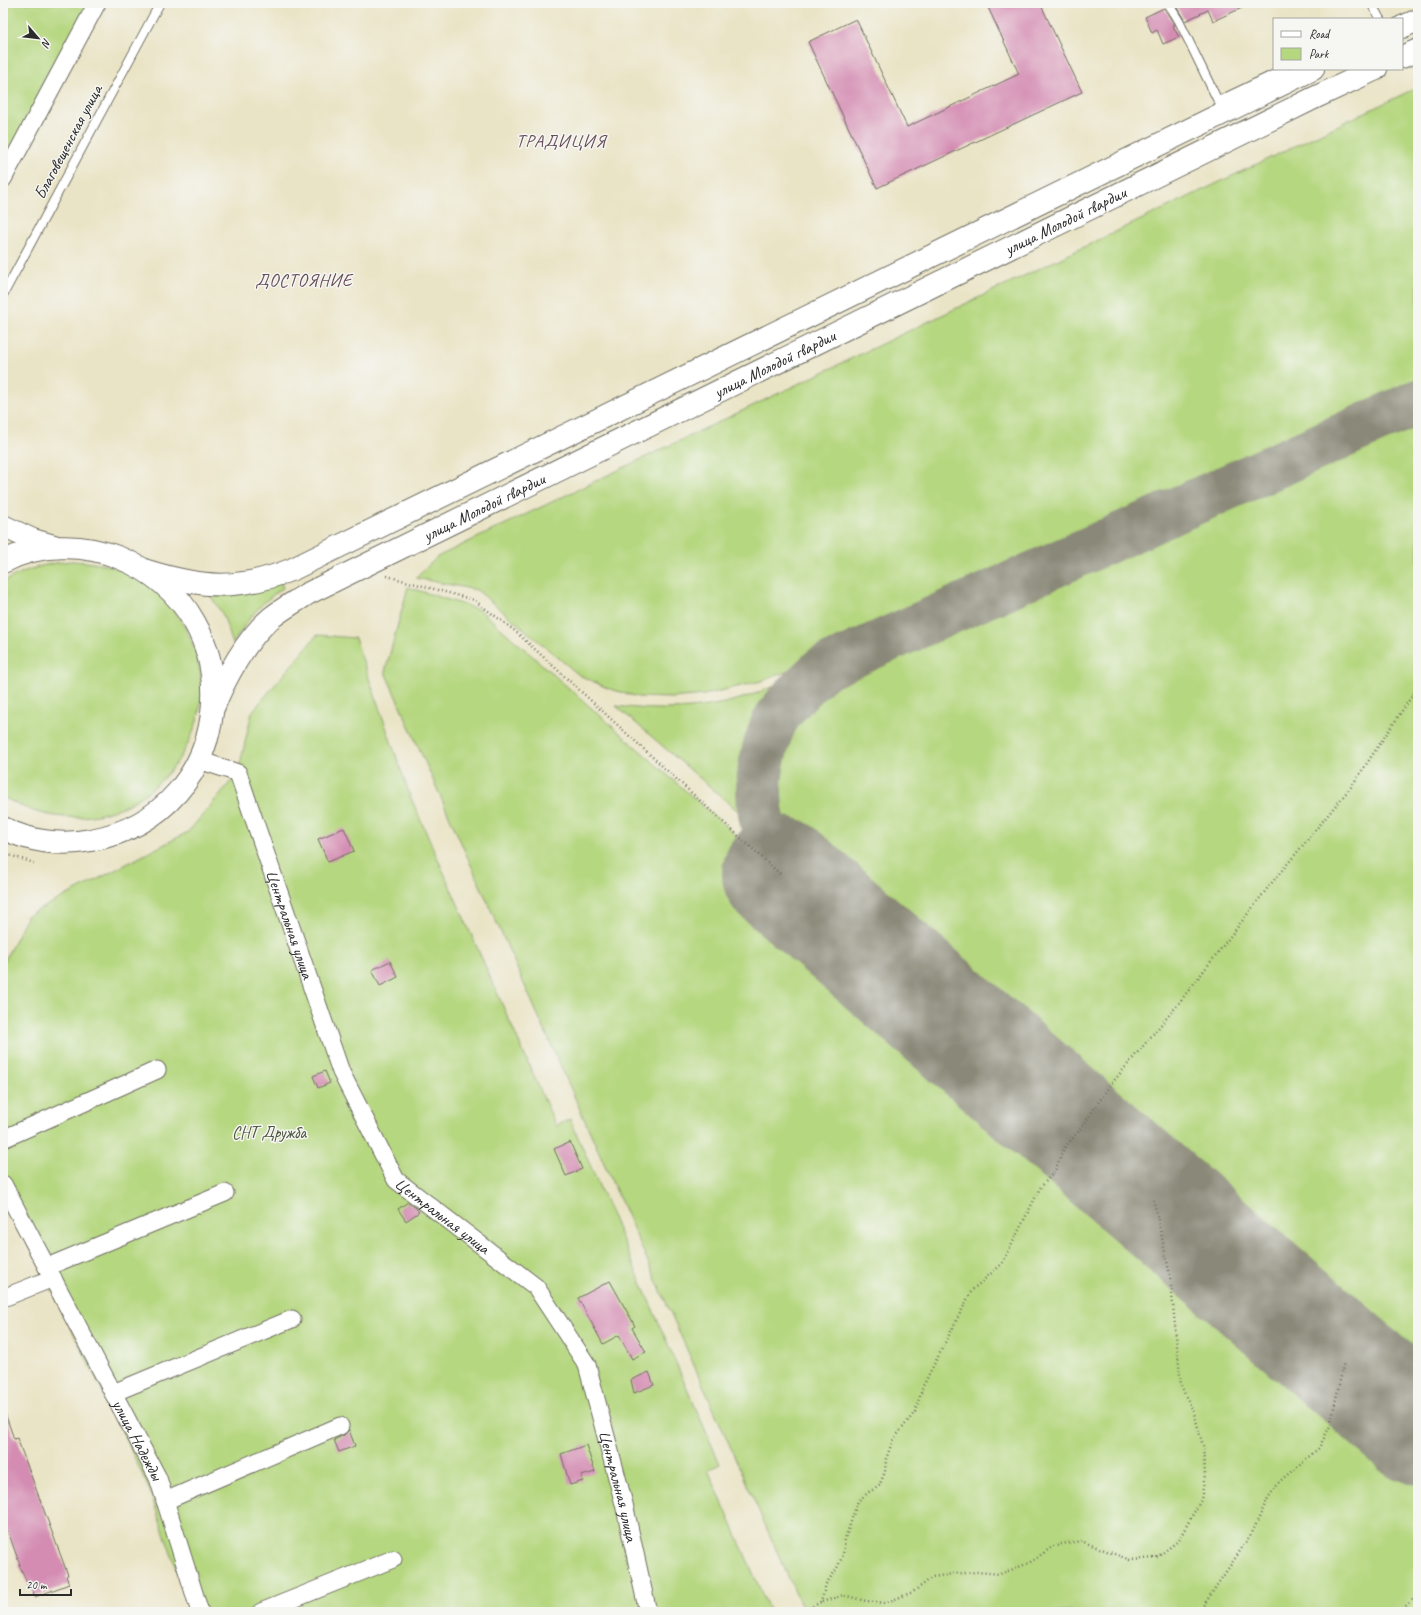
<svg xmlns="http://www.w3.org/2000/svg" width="1421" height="1615" font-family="Caveat,sans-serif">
  <rect width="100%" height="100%" fill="#f6f6f2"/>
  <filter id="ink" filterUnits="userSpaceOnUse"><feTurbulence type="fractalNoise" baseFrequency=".025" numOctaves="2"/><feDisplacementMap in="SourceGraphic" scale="8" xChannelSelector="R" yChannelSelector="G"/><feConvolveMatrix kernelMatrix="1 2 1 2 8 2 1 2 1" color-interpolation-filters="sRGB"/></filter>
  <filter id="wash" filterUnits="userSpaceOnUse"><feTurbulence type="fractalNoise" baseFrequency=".012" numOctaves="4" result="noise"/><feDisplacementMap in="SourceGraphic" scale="16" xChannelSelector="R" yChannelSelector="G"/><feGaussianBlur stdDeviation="0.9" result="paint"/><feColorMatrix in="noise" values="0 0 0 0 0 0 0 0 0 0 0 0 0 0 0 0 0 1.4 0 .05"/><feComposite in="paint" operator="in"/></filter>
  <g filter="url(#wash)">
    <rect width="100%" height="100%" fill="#eae4c6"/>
    <path fill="#b5d77f" stroke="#708155" d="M3,3h96l-96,179z
      M1418,87v292l-595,279 -62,23 -57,14 -33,3 -33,-1 -31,-9 -28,-13 -102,-85 -61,-12 21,-21z
      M1418,418v985l-610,-530c-11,-11 -34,-35 -39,-50 -14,-42 3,-105 40,-132 6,-5 14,-8 21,-12z
      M72,561c17,1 34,3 50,9 56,24 93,91 75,151 -20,65 -83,109 -152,93 -15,-3 -29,-10 -42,-17v-215c25,-14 41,-18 69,-21z
      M280,581l3,7c-22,14 -37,33 -50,56l-10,-29 -18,-28z
      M408,587l72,23 938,825v177h-614l-419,-940z
      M317,635l38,3 55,158 146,330 14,-7 150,345 -12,6 62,142h-579l-42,-123 -32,-69 -114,-228v-228l24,-48 161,-84 50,-59 14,-61z
      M794,678l-26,31 -15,35 -6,19 -2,19 7,41 -136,-117c43,5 87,5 130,-9 16,-5 32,-13 48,-19z"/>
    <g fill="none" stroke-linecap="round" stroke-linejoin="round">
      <path stroke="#8a8878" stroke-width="46" d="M780,874c-17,-43 -28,-75 -16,-121 3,-12 7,-27 14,-37 12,-18 29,-32 44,-47l596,-267"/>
      <path stroke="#8a8878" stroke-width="116" d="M780,874l638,552"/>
    </g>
    <g id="blocks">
      <path fill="#d48cb2" d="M986,3h54l42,89 -205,96 -69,-146 48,-23 51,108 112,-53z
        M1174,3h79l-40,18 -5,-11 -23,11z
        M1164,8l10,16 1,1 -2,1 6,11 -16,7 -6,-14 -5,3 -7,-16z
        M344,828l10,23 -26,11 -10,-23z
        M390,961l8,16 -18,9 -8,-16z
        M325,1071l5,12 -12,5 -5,-12z
        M570,1142l12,27 -16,7 -12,-27z
        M408,1202l8,6 3,4 -13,9 -8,-12z
        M610,1281l25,45 -3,2 14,24 -14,7 -13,-24 -16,9 -25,-46z
        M649,1372l5,13 -20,8 -3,-13z
        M5,1413l9,26 3,-1 51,137 -2,1 3,8 -34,13 -4,-11 -2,1 -10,-22h1l-13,-36 -4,1v-116z
        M349,1430l6,16 -16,6 -5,-12 10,-5z
        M586,1445l9,27 -14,4 2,5 -13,4 -9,-31z"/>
    </g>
  </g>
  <g filter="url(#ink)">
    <use href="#blocks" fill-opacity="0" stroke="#6e6c61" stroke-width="1"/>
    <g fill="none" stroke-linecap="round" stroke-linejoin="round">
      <g stroke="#6e6c61" stroke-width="10">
        <path id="lane" d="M1168,3l11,18 39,80 67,-32
          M1371,3l9,16
          M3,295l157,-292"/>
      </g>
      <g stroke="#6e6c61" stroke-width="19">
        <g id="street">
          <path d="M3,179l94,-176"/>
          <path id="s1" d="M199,760l39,13 103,299 55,108 140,107 51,78 37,139 24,108"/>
          <path d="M3,1139l154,-69"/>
          <path id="s2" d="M3,1184l155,294 42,134"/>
          <path d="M47,1267l178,-74"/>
          <path d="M3,1298l50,-20"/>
          <path d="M113,1393l179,-74"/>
          <path d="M165,1501l175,-75"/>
          <path d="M261,1612l132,-53"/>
        </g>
      </g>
      <g stroke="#6e6c61" stroke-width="24">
        <g id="primary">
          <path d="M1402,27l16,-7"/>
          <path d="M1402,57l16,-7"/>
          <path d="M3,526l30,14 21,6"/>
          <path d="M3,562c35,-19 81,-19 117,-4 138,56 118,256 -29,282 -29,6 -61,2 -88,-12"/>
          <path d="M147,571c55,17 92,20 146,-2l1020,-500"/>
          <path id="s3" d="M214,706c11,-28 33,-68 57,-88 11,-9 24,-16 36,-24l1007,-496 62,-29"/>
        </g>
      </g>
      <path stroke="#6e6c61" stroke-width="2.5" stroke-dasharray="1 3" stroke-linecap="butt" d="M387,576l87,24 41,31 265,243
        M3,853l31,10
        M822,1602l21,-7 23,6 19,2 28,-11 20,-15 19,-3 25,-2 23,2 29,-11 26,-18 26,-4 49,19 26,-2 22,-17 23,-41 4,-25 -2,-29 -9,-33 -13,-27 -11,-111 -17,-78
        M802,1612l19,-10 5,-18 10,-14 7,-15 2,-16 13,-38 11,-9 10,-6 6,-14 1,-13 7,-19 22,-28 8,-26 49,-96 30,-26 38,-76 15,-17 9,-23 14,-16 34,-49 63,-75 95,-123 81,-98 67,-100
        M1199,1612l53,-79 16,-35 12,-17 39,-33 11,-22 14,-64
        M1402,1612l16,-17"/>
      <use href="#lane" stroke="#fff" stroke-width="8"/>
      <use href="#street" stroke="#fff" stroke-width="17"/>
      <use href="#primary" stroke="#fff" stroke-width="22"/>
    </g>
  </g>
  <g text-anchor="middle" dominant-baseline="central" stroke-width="3" stroke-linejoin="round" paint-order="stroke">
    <g font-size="17" fill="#2b2b2b" stroke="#f6f6f2">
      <text transform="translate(68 142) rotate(-62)">Благовещенская улица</text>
      <text stroke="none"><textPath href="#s3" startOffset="994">улица Молодой гвардии</textPath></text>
      <text stroke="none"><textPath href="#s3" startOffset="670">улица Молодой гвардии</textPath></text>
      <text stroke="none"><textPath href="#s3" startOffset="346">улица Молодой гвардии</textPath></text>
      <text stroke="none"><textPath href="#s1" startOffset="201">Центральная улица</textPath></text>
      <text stroke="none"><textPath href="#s1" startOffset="537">Центральная улица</textPath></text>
      <text stroke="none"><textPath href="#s2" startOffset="289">улица Надежды</textPath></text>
      <text stroke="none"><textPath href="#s1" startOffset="873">Центральная улица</textPath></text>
    </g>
    <g font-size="17" fill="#4e5640" stroke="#f6f6f2">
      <text x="269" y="1132">СНТ Дружба</text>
    </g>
    <g font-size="18" letter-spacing="1" fill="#664d5a" stroke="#f6f6f2">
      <text x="561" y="141">ТРАДИЦИЯ</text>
      <text x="304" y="280">ДОСТОЯНИЕ</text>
    </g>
  </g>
  <rect width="1421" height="1615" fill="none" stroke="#f6f6f2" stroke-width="16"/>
  <rect x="1273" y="18" width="130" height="52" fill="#f6f6f2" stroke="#a5a5a2"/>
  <rect x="1281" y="31" width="20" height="6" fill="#ffffff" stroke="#a5a5a2"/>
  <text x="1309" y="38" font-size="12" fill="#2b2b2b">Road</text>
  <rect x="1281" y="48" width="20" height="12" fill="#b5d77f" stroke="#a5a5a2"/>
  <text x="1309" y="58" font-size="12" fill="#2b2b2b">Park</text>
  <g transform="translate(38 38) rotate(118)" stroke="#f6f6f2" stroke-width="3" paint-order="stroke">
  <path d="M0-3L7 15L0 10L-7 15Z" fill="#2b2b2b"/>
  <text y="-6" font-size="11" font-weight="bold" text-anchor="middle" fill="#2b2b2b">N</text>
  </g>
  <path d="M20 1589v6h51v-6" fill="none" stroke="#2b2b2b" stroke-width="2"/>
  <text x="26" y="1589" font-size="12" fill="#2b2b2b" stroke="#f6f6f2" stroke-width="3" paint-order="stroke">20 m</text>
</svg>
